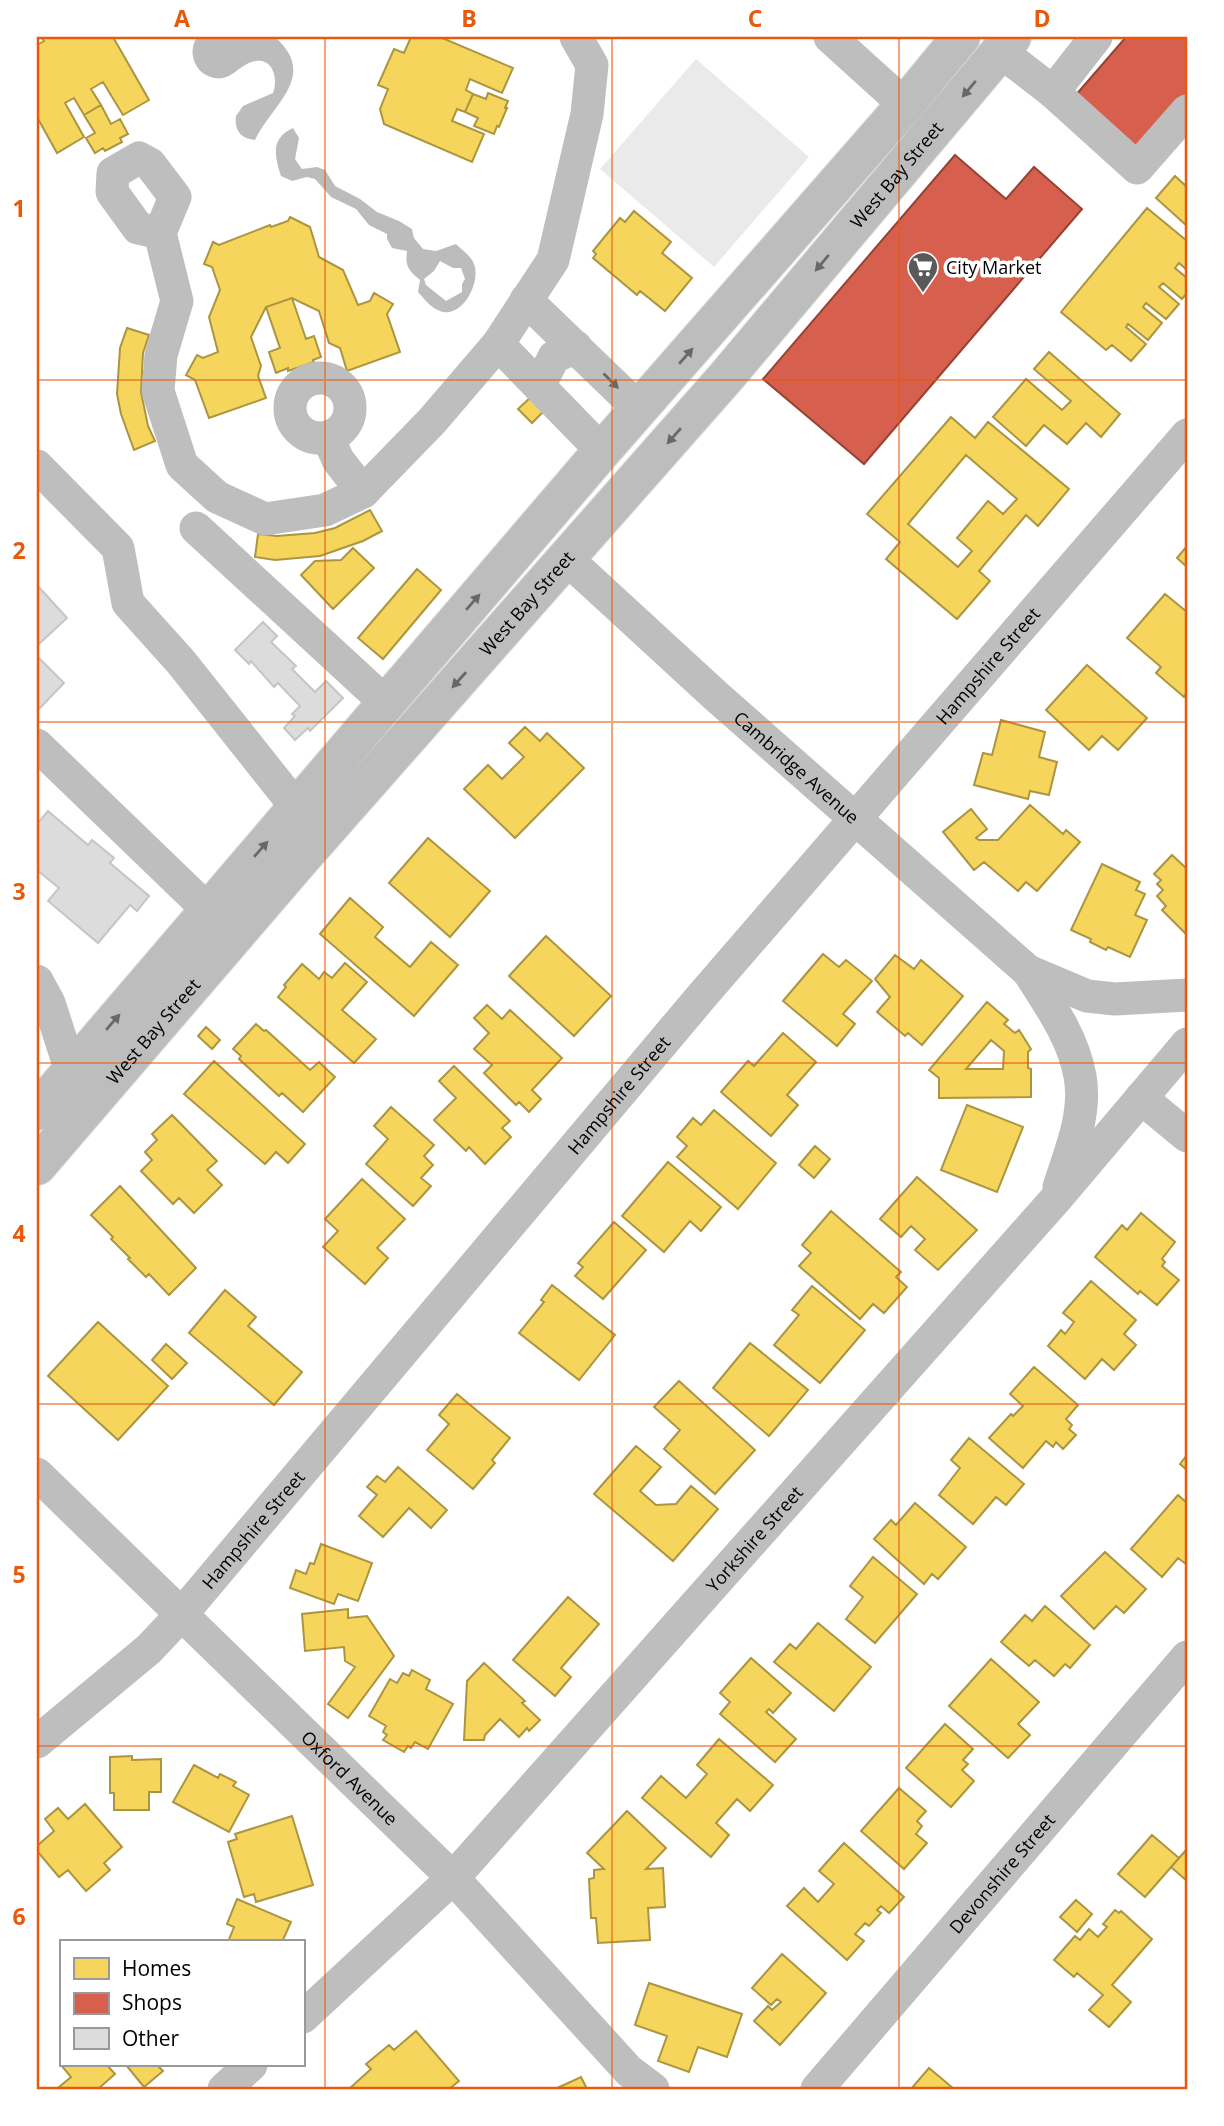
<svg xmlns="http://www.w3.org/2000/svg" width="1224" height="2126" font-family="'Open Sans',sans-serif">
  <rect width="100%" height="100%" fill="#fff"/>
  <path fill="#eaeaea" d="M696,59l113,98 -95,110 -114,-98z"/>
  <path fill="#bcbcbc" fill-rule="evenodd" d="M197,37h78c44,39 -3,67 -20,103 -14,-1 -21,-10 -19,-24l7,-10 30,-13c5,-13 1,-34 -17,-32 -17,2 -25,23 -45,16 -7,-2 -13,-7 -16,-14 -4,-9 -3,-18 2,-26z
    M293,128l6,10 -4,21 7,10 15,-2 8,3 10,16 25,13 17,13 22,9 13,8 2,9 9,11 13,2 20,-7c6,6 15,12 18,20 7,17 -10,52 -31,48 -10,-2 -19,-13 -25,-20l2,-12c-12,-10 -15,-14 -13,-29l-15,-3 -5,-9v-5l-18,-9 -13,-16 -25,-12 -16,-18 -8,-2 -15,4 -11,-5c-7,-21 -10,-38 12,-48zM440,261l13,7h8l4,11 -3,5v8l-16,9 -20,-16 -2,-6 10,-8z"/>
  <path fill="#f6d55c" stroke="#ac9540" stroke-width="2" fill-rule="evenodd" d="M41,37h72l36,63 -26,15 -20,-33 -12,7 10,16 -17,10 -10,-17 -9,5 19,34 -27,16 -20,-36v-72l7,-4z
    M411,37h29l73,31 -11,25 -32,-14 -4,11 7,4 -8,18 -8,-3 -5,12 32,13 -12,28 -88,-38 -4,-15 8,-20 -10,-4 16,-36 10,4z
    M488,93l20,8 -3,7h2l-8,19 -2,-1 -3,8 -20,-8 4,-8 -13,-6 8,-18 13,5z
    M101,105l10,19 9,-5 8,15 -8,4 2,4 -17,9 -2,-3 -8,5 -9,-15 9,-5 -11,-18z
    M1175,176l12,11v39l-31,-28z
    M1147,208l40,33v29l-8,-7 -4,5 12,10v15l-5,6 -19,-16 -4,4 20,17 -13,15 -20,-16 -3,4 19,16 -14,17 -20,-16 -2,3 20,17 -15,17 -19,-16 -6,5 -45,-38z
    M634,211l37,31 -9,11 30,25 -27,33 -25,-20 -3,4 -44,-37 3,-4 -3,-3 27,-33 5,4z
    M290,217l20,10 9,30 24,13 15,35 12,-4 4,-8 19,11 -6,10 13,38 -53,19 -7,-23 -11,-5 -10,-32 -27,-13 -26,9 -15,30 10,29 -3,10 8,22 -57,20 -14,-38 -9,-5 11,-20 6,3 15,-6 -9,-35 11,-27 -8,-23 -8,-3 9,-22 6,3 51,-20 1,2 17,-6z
    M292,298l14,41 8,-3 7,21 -8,3 1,2 -26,9v-3l-12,5 -7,-21 11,-4 -14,-41z
    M127,328l22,7 -6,18 -2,39 7,34 7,15 -21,9 -13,-36 -4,-20 3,-46z
    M1049,352l71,62 -19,23 -15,-14 -19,21 -23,-19 -18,21 -33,-29 33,-38 36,31 9,-9 -37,-32z
    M531,397l13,14 -12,12 -14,-14z
    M951,417l24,21 13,-16 81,67 -31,37 -12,-11 -47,56 11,10 -33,38 -71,-60 14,-17 -33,-28zM966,455l51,44 -14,15 -15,-13 -31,37 15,13 -14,16 -50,-43z
    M370,510l12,21 -19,10 -43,15 -45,4 -20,-3 3,-23 19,2 38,-3 20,-5z
    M1187,546v21l-10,-9z
    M353,548l21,20 -41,41 -32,-34 14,-14 26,-1z
    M417,569l24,21 -58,69 -25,-21z
    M1165,594l22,18v80l-3,5 -28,-24 5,-6 -34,-29z
    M1087,665l60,53 -29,32 -16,-14 -13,14 -43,-40z
    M1001,720l44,12 -6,25 18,5 -8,33 -19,-4 -2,8 -54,-14 9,-32 9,2z
    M525,727l15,14 7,-8 37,35 -69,70 -51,-49 24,-24 14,14 22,-22 -15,-14z
    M1030,805l33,29 3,-4 14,12 -43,49 -11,-9 -8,9 -34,-29 -10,8 -31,-38 28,-23 16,20 -11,9 3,2h19z
    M428,838l62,53 -40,46 -61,-54z
    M1172,855l15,14v66l-25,-25 4,-4 -9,-10 6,-6 -6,-6 4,-4 -7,-6z
    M1102,864l38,18 -4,8 9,4 -10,21 12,5 -17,37 -22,-10 -2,3 -16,-8 1,-3 -20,-9z
    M350,898l33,29 -8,10 35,30 21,-25 27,23 -44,51 -94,-82z
    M546,936l65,60 -37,40 -65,-60z
    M823,954l16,13 7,-7 26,21 -29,33 12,10 -18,22 -54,-45z
    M895,955l19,14 7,-9 42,36 -41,49 -14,-12 -3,3 -28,-24 13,-15 -15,-18z
    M345,963l22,19 -25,28 34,29 -22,24 -76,-66 8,-10 -2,-2 18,-21 17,15 5,-7 8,6z
    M987,1002l21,18 -4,4 11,9 4,-3 12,19 -3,3v16l3,1v28l-92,1v-20l-10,-8zM991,1040l13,11 -1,18h-37z
    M487,1005l15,14 8,-9 52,48 -30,32 9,9 -12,13 -10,-10 -3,3 -32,-32 8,-8 -18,-16 15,-16 -15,-15z
    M256,1024l8,7 2,-1 44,40 9,-8 16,15 -32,35 -21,-19 -3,3 -40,-37 2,-3 -8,-7z
    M206,1027l14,13 -8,9 -14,-13z
    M783,1033l33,29 -29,33 11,10 -27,31 -50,-44 27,-31 6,5z
    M214,1061l91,83 -17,19 -12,-11 -11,12 -81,-70z
    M454,1066l56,55 -8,7 9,9 -26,27 -16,-17 -3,4 -32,-31 22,-22 -17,-17z
    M967,1105l56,22 -26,65 -56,-22z
    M391,1107l43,38 -10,11 9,9 -12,13 10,8 -18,20 -47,-42 22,-25 -14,-13z
    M714,1110l62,53 -38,46 -61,-52 10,-11 -10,-9 16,-19 8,7z
    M172,1115l45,46 -10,9 15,15 -28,28 -15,-15 -6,6 -32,-33 11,-11 -7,-8 12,-12 -5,-6z
    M815,1146l15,13 -16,19 -15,-13z
    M668,1162l53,45 -20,24 -11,-10 -26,31 -42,-36z
    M917,1177l60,53 -39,40 -23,-20 10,-11 -14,-13 -10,11 -21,-18z
    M362,1179l43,40 -28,29 11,10 -23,26 -42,-37 15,-16 -13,-12z
    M120,1186l76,82 -27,27 -20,-21 -3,3 -18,-18 2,-1 -19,-19 2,-2 -22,-22z
    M831,1211l70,61 -5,5 11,10 -23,26 -11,-9 -13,15 -61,-53 12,-13 -9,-8z
    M1141,1213l34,29 -13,17 3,3 -3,4 17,14 -22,25 -17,-14 -2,3 -43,-37 27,-32 5,5z
    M614,1222l32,28 -43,49 -28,-23 8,-9 -5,-4z
    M1091,1281l45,39 -12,14 12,11 -22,25 -12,-11 -17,20 -37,-33 13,-16 4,4 9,-12 -11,-9z
    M552,1285l63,50 -36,45 -60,-47 25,-31 -3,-2z
    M812,1286l53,44 -45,53 -46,-38 25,-30 -7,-5z
    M225,1290l31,27 -8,9 54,46 -28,33 -85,-72z
    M98,1322l70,64 -50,54 -70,-64z
    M750,1343l58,47 -39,46 -56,-48z
    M166,1344l21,19 -15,16 -20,-19z
    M1034,1367l44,38 -12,14 6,6 -3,4 7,6 -13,14 -7,-7 -3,5 -7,-6 -23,27 -34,-30 22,-24 2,2 10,-10 -13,-12z
    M679,1381l76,69 -40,44 -51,-45 16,-19 -26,-23z
    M457,1394l53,44 -18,22 3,3 -22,26 -46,-39 22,-26 -10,-9z
    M969,1438l55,46 -18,21 -10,-8 -23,27 -34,-29 21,-27 -9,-8z
    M636,1446l25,21 -21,24 16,14 20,-1 15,-18 27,23 -45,52 -79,-67z
    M1187,1455v15l-7,-6z
    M398,1467l49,43 -16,18 -22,-20 -26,29 -24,-21 18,-21 -10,-8 10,-11 8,6z
    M1178,1495l9,8v60l-1,1 -8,-6 -16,19 -31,-28z
    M915,1503l51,44 -28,32 -6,-5 -8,10 -50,-45 17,-19 5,5z
    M321,1544l51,19 -14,38 -20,-7 -4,10 -44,-16 6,-18 10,4 4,-11 4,1z
    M1105,1552l41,37 -22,24 -8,-7 -22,23 -33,-33z
    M873,1557l44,37 -42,49 -29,-24 17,-22 -13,-11z
    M568,1597l31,27 -38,44 10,9 -16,19 -42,-36z
    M1045,1606l45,39 -20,23 -5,-4 -11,12 -19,-16 -6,6 -28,-24 24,-27 7,6z
    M348,1609v9l19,-2 27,40 -46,62 -20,-14 27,-37 -10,-6 -1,-14 -39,4 -3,-37z
    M818,1623l53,44 -37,44 -60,-49 16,-18 6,5z
    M751,1658l40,35 -18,20 -4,-4 -3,3 30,27 -21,23 -55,-48 10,-12 -10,-9z
    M991,1659l48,43 -21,22 12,11 -22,23 -59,-52z
    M484,1663l41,38 -3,2 18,17 -11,11 -2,-3 -8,9 -19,-18 -15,16 -1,5h-20l3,-59z
    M412,1670l18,10 -4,9 27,15 -25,45 -13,-7 -4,6 -3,-2 -4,6 -21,-12 4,-5 -4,-3 3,-6 -17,-10 21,-37 7,4 6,-10 6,3z
    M945,1724l28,25 -10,11 5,4 -6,6 12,11 -23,26 -45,-39z
    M719,1739l54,46 -23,26 -13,-12 -21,24 13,12 -18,22 -69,-59 19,-22 25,22 21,-24 -10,-9z
    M132,1756v4l29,-1v33h-12v18h-35v-17h-4v-36z
    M194,1765l24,13 2,-4 16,8 -3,4 16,9 -20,37 -56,-30z
    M899,1788l27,23 -9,10 5,5 -6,8 11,9 -23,26 -43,-38z
    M85,1804l37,43 -18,16 6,7 -24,21 -18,-21 -9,7 -22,-26v-5l17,-15 -9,-12 13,-11 10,11z
    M627,1811l39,37 -20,21 17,-1 2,39 -17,1 2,32 -52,3 -2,-25h-5l-2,-39 5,-1v-8l10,-1 -17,-16z
    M292,1816l21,69 -57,17 -2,-8 -10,3 -16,-55 9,-3 -2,-5z
    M1152,1835l27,23 -34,39 -27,-23z
    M844,1843l60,54 -15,16 -8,-7 -4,4 4,3 -12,13 -4,-3 -10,11 9,7 -17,19 -60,-54 17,-18 14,14 16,-18 -15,-13z
    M1187,1849v32l-16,-14z
    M237,1899l54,23 -9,20h-54l6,-15 -7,-3z
    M1076,1900l16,14 -15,18 -17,-15z
    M1115,1910l4,3 2,-2 31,28 -40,46 19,17 -22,25 -20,-17 14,-15 -26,-22 -3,4 -20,-17 21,-24 5,4 9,-11 9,8 9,-10 -4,-3z
    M782,1954l44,39 -46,52 -26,-24 14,-15 4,4 9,-8 -4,-3 -6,6 -19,-17z
    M649,1983l93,31 -15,43 -29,-10 -9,25 -31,-11 9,-25 -32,-11z
    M416,2031l43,50 -10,8h-100l22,-20 -5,-5 23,-19 5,5z
    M61,2065h46l8,9 -17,15h-37l-2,-2 12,-10z
    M126,2065h31l6,6 -19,16z
    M929,2068l25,21h-43z
    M581,2077l6,12h-32z"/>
  <path fill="#d6604d" stroke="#964336" stroke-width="2" d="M1126,37h61v58l-47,55 -65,-54z
    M955,155l51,44 28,-32 48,42 -218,255 -101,-85z"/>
  <path fill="#dcdcdc" stroke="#c5c5c5" stroke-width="2" d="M37,585l30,33 -28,26 -2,-3z
    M263,622l14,14 -6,6 25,24 -4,3 23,23 11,-11 17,17 -33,33 -2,-3 -13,12 -11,-12 11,-12 -3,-2 8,-8 -22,-23 -4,4 -23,-26 -2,3 -14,-14z
    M38,657l26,26 -27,28v-54z
    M48,811l40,34 4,-5 22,18 -4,5 39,33 -12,15 -7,-6 -32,38 -50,-42 11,-13 -22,-18v-46z"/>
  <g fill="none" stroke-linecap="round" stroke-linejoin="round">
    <g stroke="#dbdbdb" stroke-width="40">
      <g id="major">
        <path d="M37,1111l565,-660 303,-346 56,-68"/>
        <path id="s6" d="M37,1166l262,-305 427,-484 286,-340"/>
      </g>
    </g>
    <g stroke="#bebebe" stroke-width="33">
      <path d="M830,37l75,68"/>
      <path d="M1000,51l53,41 43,-55"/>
      <path d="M1053,92l84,76 50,-57"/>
      <path d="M160,233l-22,-5 -26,-36 1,-19 26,-15 11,6 25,33 -15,36 17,68 -16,54 -3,36 24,74 35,32 48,22 60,-9 38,-18 69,-71 66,-77 55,-84 34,-146 5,-49 -16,-28"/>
      <path d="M526,300l113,109"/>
      <path d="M498,344l104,107"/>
      <circle cx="320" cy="408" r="30"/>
      <path d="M539,386l15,-29 22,-10"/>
      <path d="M328,437l10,23 25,32"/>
      <path d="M37,466l81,82 10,55 53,59 116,146"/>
      <path d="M196,528l190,175"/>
      <path id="s1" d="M567,559l149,137 312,275 59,25 28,3 72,-4"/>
      <path d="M37,745l172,166"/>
      <path d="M1028,971c21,33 45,66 52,105 7,37 -10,77 -21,111"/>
      <path d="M37,981l12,22 22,68"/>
      <path d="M1141,1098l46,38"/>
      <path id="s2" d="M37,1474l416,404 176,193 24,18"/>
      <path id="s3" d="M37,1742l112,-93 32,-34 520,-618 486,-562"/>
      <path id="s4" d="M303,2017l150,-139 602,-678 132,-156"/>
      <path d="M224,2089l27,-24"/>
      <path id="s5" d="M817,2089l370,-432"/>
    </g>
    <use href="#major" stroke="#bdbdbd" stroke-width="38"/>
  </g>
  <defs><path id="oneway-solid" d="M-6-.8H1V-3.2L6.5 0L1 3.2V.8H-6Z" transform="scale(1.75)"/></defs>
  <g fill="#686868">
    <use href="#oneway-solid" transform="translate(969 89) rotate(130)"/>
    <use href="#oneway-solid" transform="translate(822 263) rotate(130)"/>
    <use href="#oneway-solid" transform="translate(686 356) rotate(-49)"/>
    <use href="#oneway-solid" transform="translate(611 381) rotate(45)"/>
    <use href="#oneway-solid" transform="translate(674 436) rotate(131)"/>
    <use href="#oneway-solid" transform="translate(473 602) rotate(-49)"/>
    <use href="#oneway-solid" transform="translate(459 680) rotate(132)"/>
    <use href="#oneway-solid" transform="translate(261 849) rotate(-49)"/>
    <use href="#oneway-solid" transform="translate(113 1022) rotate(-49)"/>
  </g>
  <path fill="none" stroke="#e8590c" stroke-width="2" stroke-opacity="0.55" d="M325,37v2052M612,37v2052M899,37v2052M37,380h1150M37,722h1150M37,1063h1150M37,1404h1150M37,1746h1150"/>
  <defs>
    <g id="supermarket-pin" transform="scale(1.575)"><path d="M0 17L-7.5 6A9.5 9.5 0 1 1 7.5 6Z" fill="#595959" stroke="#fff"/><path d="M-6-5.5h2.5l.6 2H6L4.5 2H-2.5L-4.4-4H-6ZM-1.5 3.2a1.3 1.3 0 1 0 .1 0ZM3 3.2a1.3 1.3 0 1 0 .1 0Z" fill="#fff"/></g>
  </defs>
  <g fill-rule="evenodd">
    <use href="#supermarket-pin" x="923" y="267"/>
  </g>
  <g text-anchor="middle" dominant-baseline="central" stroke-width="7" stroke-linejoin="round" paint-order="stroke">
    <g font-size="18" fill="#000" stroke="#fff">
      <text stroke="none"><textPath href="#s6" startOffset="1312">West Bay Street</textPath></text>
      <text stroke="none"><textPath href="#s6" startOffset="746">West Bay Street</textPath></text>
      <text stroke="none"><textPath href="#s3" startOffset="1438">Hampshire Street</textPath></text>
      <text stroke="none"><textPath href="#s1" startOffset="310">Cambridge Avenue</textPath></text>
      <text stroke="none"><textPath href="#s6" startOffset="178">West Bay Street</textPath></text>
      <text stroke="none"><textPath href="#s3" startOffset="872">Hampshire Street</textPath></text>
      <text stroke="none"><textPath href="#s3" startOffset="304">Hampshire Street</textPath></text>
      <text stroke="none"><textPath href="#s4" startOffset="658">Yorkshire Street</textPath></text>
      <text stroke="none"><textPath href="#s2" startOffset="436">Oxford Avenue</textPath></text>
      <text stroke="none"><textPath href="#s5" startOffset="284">Devonshire Street</textPath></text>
    </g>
    <g font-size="18" fill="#000" stroke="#fff" text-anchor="start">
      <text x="946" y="267">City Market</text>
    </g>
  </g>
  <rect width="1224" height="2126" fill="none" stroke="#ffffff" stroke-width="77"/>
  <rect x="60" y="1940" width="245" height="126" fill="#ffffff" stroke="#999999" stroke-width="2"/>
  <rect x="74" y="1958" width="35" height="21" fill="#f6d55c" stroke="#999999" stroke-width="2"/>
  <text x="122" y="1976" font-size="21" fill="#000000">Homes</text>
  <rect x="74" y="1993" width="35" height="21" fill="#d6604d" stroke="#999999" stroke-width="2"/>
  <text x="122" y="2010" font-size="21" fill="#000000">Shops</text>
  <rect x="74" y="2028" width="35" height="21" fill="#dcdcdc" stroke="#999999" stroke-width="2"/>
  <text x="122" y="2046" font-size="21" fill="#000000">Other</text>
  <rect x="38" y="38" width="1148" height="2050" fill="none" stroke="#e8590c" stroke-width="2.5"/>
  <g font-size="23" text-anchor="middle" font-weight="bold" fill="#e8590c">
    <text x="182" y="27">A</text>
    <text x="469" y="27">B</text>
    <text x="755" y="27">C</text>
    <text x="1042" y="27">D</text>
    <text x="19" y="217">1</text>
    <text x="19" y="559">2</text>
    <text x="19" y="900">3</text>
    <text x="19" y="1242">4</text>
    <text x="19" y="1583">5</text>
    <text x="19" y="1925">6</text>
  </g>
</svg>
